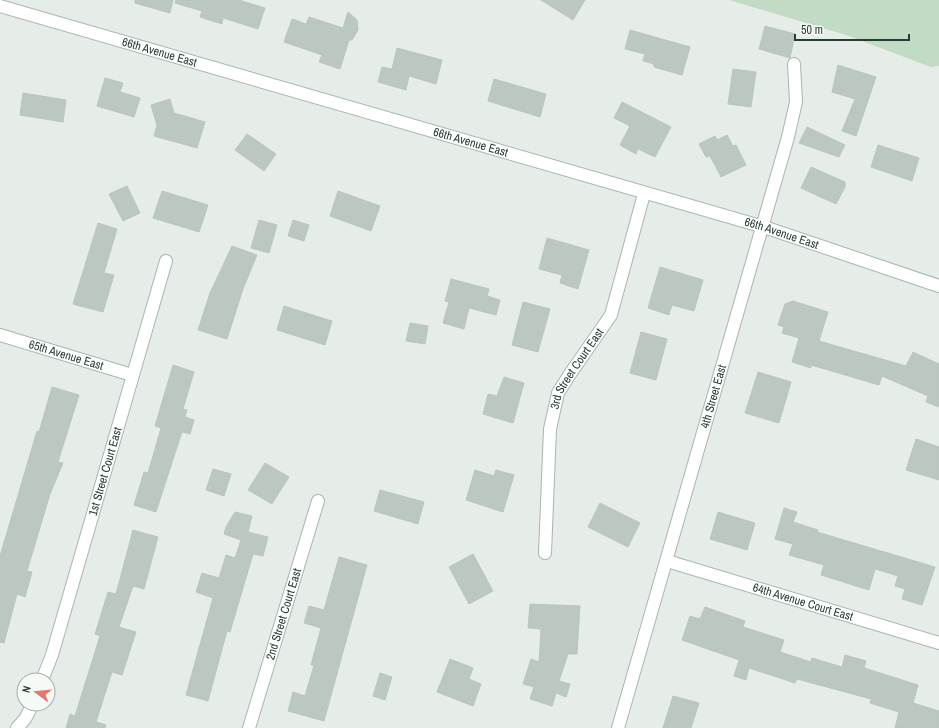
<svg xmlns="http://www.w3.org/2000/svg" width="939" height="728" font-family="'Archivo Narrow',sans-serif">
  <rect width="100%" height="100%" fill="#e6ede9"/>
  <path fill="#c1dbc5" d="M729,0h210v66l-8,1 -85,-32z"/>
  <path fill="#bbc8c1" stroke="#b9c6bf" d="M135,0h38l-3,13 -35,-10z
    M176,0h63l26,8 -7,21 -35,-11 -1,6 -22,-7 2,-6 -27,-8z
    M541,0h44l-12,20z
    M348,12l9,8 1,10 -6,10h-3l-9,29 -21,-7 3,-7 -38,-13 8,-23 14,5 3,-7 34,11z
    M765,26l30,8 -5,24 -31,-9z
    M630,30l60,17 -8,28 -28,-8v-3l-11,-3 2,-7 -20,-5z
    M397,48l45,12 -6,24 -27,-8 -3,14 -28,-8 4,-15 10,2z
    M838,65l38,12 -20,59 -14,-5 13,-32 -23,-7z
    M733,69l23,3 -5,35 -23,-3z
    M105,78l18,5 -3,9 20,6 -6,19 -37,-11z
    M494,79l52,15 -6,23 -52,-16z
    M23,93l43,7 -3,22 -43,-7z
    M170,99l4,14 31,9 -8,26 -43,-12 3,-11 -6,-20z
    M622,102l49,25 -16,30 -17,-8 -2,5 -16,-9 10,-19 -16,-8z
    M807,127l38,18 -6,12 -40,-14z
    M247,134l29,20 -12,17 -29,-21z
    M727,135l6,11 3,-1 10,20 -25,12 -11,-21 -4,1 -7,-13 16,-8 2,4z
    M878,145l41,13 -7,23 -41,-14z
    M811,167l34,15v5l-9,17 -35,-16z
    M127,186l13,27 -17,8 -14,-27z
    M162,191l46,14 -9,27 -46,-14z
    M338,191l42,15 -9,25 -41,-15z
    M259,220l18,5 -8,28 -18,-5z
    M293,220l16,5 -5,16 -16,-5z
    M98,223l19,6 -13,44 10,2 -11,37 -30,-8z
    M547,238l42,12 -11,39 -18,-6 2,-8 -23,-6z
    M232,246l25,9 -14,34 -16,50 -29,-9 12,-37z
    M660,267l43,13 -9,31 -22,-6 -3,10 -21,-7z
    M451,279l38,10 -2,7 13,4 -4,15 -27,-7 -5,21 -21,-6 6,-21 -4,-1z
    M793,301l35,11 -9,29 87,25 7,-14 26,12v43l-13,-5 2,-6 -46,-20 -3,9 -68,-20v3l-19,-6 7,-24 -17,-5 2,-6 -6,-2 7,-21z
    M523,302l27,7 -12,43 -26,-7z
    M284,306l48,15 -7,24 -48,-15z
    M410,323l18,3 -3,18 -19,-3z
    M641,332l26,7 -11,41 -26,-7z
    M173,365l21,7 -11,37 4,1 -2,7 9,3 -4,14 -8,-2 -26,80 -22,-7 10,-33 4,1 13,-45 -6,-2z
    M758,372l33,10 -12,41 -34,-10z
    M504,377l20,6 -11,40 -30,-9 5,-20 9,2z
    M52,387l27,8 -21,67 5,1 -13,31 -23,77 5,1 -7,25 -8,-3 -13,49 -4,-1v-86l37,-125 2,1z
    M916,439l23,8v33l-33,-10z
    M265,463l24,14 -17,27 -24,-14z
    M213,469l18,5 -7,22 -18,-6z
    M475,470l19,6 2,-6 18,5 -11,37 -37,-12z
    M380,490l44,12 -6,22 -44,-13z
    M600,503l40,20 -12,24 -40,-20z
    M784,508l13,4 -4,10 25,8 -1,2 118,35 -13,38 -20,-6 3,-10 -10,-3 3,-10 -23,-7 -6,21 -48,-15 3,-10 -35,-10 4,-11 -18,-5z
    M235,512l17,4 -4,16 20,5 -5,19 -10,-2 -23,78 -3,-1 -19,70 -22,-6 27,-97 -17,-6 6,-19 17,5 7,-23 9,3 6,-18 -17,-6 2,-7z
    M718,512l37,11 -8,27 -37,-11z
    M133,530l25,7 -14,52 -11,-3 -14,41 17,5 -14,43 -10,-3 -16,50 10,3 -1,3h-39l4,-14 5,2 25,-80 -5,-2 13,-42 8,2z
    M473,554l20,37 -24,13 -20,-37z
    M339,557l28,8 -43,156 -36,-10 5,-19 12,4 9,-31h-3l10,-37 -17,-5 5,-17 15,4z
    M530,604l50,2 -3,48h-9l-9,27 11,3 -4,13 -10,-4 -4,13 -22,-7 4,-12 -11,-3 8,-25 8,3 2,-33 -13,-1z
    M705,607l40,14 -2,6 41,13 -4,12 31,10 1,-4 30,9 3,-12 21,6 -2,7 54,17 -5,18 26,8v17h-44l4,-16 -29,-9 1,-4 -74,-20 -2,4 -46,-15 -3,12 -12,-4 5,-16 -57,-20 8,-24 10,3z
    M450,659l23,9 -4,11 12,5 -8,22 -36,-14z
    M380,673l12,4 -7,23 -12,-4z
    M673,696l26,7 -8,25h-28z"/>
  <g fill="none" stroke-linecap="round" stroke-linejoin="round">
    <g stroke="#a9b5af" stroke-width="14">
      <g id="minor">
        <path id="s1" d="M0,335l132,40"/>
        <path id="s2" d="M545,553l5,-124 8,-36 12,-19 41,-59 33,-121"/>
        <path id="s3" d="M667,561l272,82"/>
        <path id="s4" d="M42,680l10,-25 114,-394"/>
        <path d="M17,728l8,-9 8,-15"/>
        <path id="s5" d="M249,728l69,-227"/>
        <path id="s6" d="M618,728l170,-591 8,-35 -2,-38"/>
      </g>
    </g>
    <g stroke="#a9b5af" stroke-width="14">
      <g id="tertiary">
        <path id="s7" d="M0,6l764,221 175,59"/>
      </g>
    </g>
    <use href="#minor" stroke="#fff" stroke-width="12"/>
    <use href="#tertiary" stroke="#fff" stroke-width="12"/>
  </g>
  <g text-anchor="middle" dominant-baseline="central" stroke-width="3.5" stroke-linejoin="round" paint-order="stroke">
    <g font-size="12" fill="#273d34" stroke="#f6faf7">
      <text stroke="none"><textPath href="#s7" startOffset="166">66th Avenue East</textPath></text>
      <text stroke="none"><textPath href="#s7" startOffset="490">66th Avenue East</textPath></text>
      <text stroke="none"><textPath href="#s7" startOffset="814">66th Avenue East</textPath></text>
      <text stroke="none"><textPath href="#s1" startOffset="69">65th Avenue East</textPath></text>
      <text stroke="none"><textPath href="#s2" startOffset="191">3rd Street Court East</textPath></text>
      <text stroke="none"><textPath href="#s6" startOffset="345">4th Street East</textPath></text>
      <text stroke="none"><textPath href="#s4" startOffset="218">1st Street Court East</textPath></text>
      <text stroke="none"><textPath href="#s3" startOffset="142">64th Avenue Court East</textPath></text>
      <text stroke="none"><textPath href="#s5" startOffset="119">2nd Street Court East</textPath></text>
    </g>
  </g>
  <g transform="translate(36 692) rotate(286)"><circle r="19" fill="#f6faf7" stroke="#a3aea9"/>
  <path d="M0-3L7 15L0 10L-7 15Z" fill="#e3796e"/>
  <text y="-6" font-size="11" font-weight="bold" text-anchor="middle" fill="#273d34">N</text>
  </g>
  <path d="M795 34v6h114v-6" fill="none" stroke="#273d34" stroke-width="2"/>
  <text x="801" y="34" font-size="12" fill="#273d34" stroke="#f6faf7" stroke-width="3" paint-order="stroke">50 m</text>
</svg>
